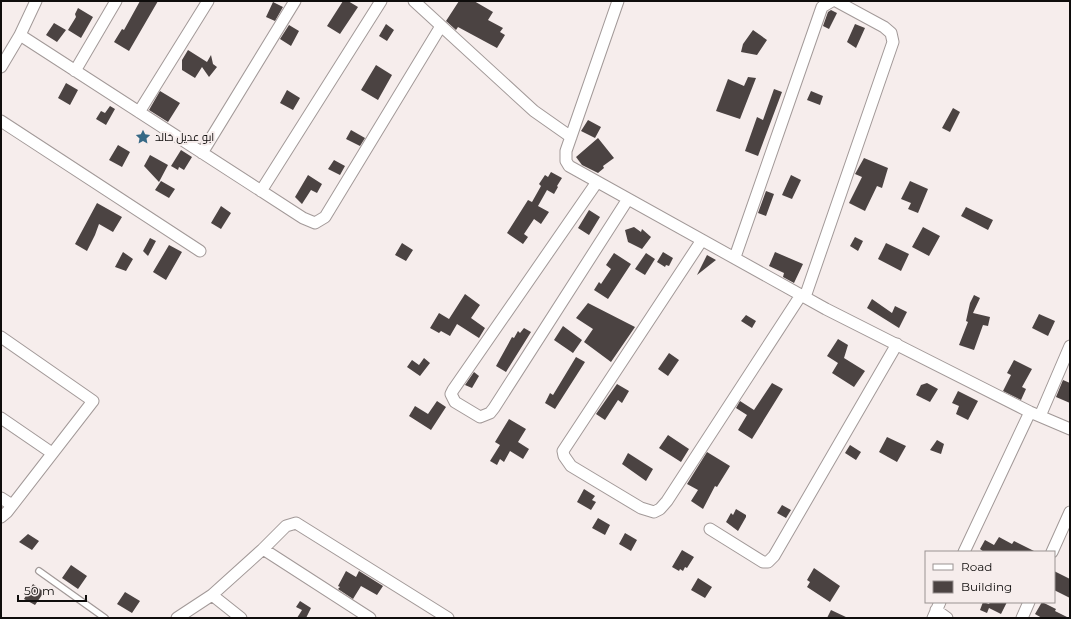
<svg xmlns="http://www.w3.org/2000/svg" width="1071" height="619" font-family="Montserrat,Cairo,sans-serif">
  <rect width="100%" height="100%" fill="#f6edec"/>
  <path fill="#4b4342" d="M140,1h18l-29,50 -15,-9 8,-13 2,1z
    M343,1h5l10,6 -18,27 -13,-8z
    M459,1h15l19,11 -5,8 15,8 -3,4 5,3 -8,13 -39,-21 -2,3 -10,-9z
    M273,2l10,5 -8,14 -9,-4z
    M78,8l15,9 -12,21 -13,-8 8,-13 -1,-3z
    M831,10l6,3 -8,16 -6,-3 5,-14z
    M54,23l12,7 -9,12 -11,-7z
    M386,24l8,6 -7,11 -8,-5z
    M855,24l10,4 -9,20 -9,-6z
    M289,25l10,6 -8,15 -11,-7z
    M753,30l14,10 -10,15 -16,-3 2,-8z
    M188,50l19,12 4,-7 2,9 4,3 -8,10 -7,-10 -7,11 -13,-8v-10z
    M376,65l16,10 -14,25 -17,-10z
    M748,77l8,1 -16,41 -24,-8 12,-32 16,7z
    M66,83l12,7 -8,15 -12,-7z
    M774,89l8,3 -24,64 -13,-5 12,-34 6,3z
    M287,90l13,8 -7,12 -13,-7z
    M160,91l20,12 -12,19 -19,-12z
    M811,91l12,5 -3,9 -13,-5z
    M110,106l5,3 -9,16 -10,-6 5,-8 4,2z
    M953,108l7,4 -10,20 -8,-4z
    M588,120l13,7 -6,11 -14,-7z
    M351,130l14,8 -5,8 -14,-7z
    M598,138l16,20 -11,8 1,2 -6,5 -16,-8 -6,-8z
    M118,145l12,7 -8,15 -13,-7z
    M181,150l11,7 -8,13 -5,-3 -1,3 -7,-4z
    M150,155l18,10 -9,17 -15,-16z
    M864,158l24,10 -6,20 -5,-2 -12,25 -16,-8 13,-26 -7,-3z
    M334,160l11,6 -5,9 -12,-6z
    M551,172l11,6 -5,8 1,1 -4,7 -7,-4 -9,16 11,6 -8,12 -7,-5 -10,15 4,3 -5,7 -16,-11 21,-33 4,2 9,-16 -2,-2 6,-9 3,2z
    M308,175l14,9 -5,9 -6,-3 -9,14 -7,-7z
    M791,175l10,5 -9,19 -10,-4z
    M161,181l14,8 -6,9 -14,-8z
    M910,181l18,8 -10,24 -10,-4 3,-6 -10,-4z
    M766,191l8,3 -8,22 -8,-3z
    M97,203l25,14 -9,15 -14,-8 -4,11 -8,16 -12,-7z
    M221,206l10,7 -10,16 -10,-6z
    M966,207l27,13 -5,10 -27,-14z
    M589,210l11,7 -11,18 -11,-7z
    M634,227l7,5 1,-3 9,8 -9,12 -14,-7 -3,-12z
    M923,227l17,9 -11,20 -17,-9z
    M855,237l8,4 -5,10 -8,-5z
    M150,238l6,3 -8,15 -5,-5z
    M402,243l11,7 -7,11 -11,-6z
    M886,243l23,11 -8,17 -23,-12z
    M169,245l13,7 -16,28 -13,-8z
    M123,252l10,7 -7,12 -11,-4z
    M663,252l10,6 -4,8 -3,-1 -1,2 -8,-5z
    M775,252l28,12 -9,19 -11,-6 1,-4 -15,-7z
    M614,253l17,11 -23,35 -14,-9 5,-8 2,2 10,-15 -5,-4z
    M646,253l9,6 -10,16 -10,-6z
    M707,255l9,5 -19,15z
    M465,294l15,11 -9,13 14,10 -6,10 -22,-14 -7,12 -9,-5 -2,2 -9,-5 9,-15 10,6z
    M974,295l6,3 -7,15 17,4 -2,9 -5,-1 -9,25 -15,-5 9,-23 -2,-1 4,-18z
    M872,299l20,14 3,-7 12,6 -8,16 -32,-20z
    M588,303l47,24 -24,35 -27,-20 9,-13 -17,-11z
    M1039,314l16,7 -7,15 -16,-8z
    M746,315l10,6 -4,7 -11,-7z
    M563,326l19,14 -9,13 -19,-13z
    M524,328l7,4 -25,40 -10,-6 16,-29 2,1 4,-7 2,2z
    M838,339l10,6 -4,13 21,13 -11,16 -22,-14 6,-10 -11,-7z
    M669,353l10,7 -11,16 -10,-7z
    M576,357l9,5 -30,47 -10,-6 5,-10 3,2z
    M424,358l6,5 -10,13 -13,-9 5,-7 7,5z
    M1014,360l18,9 -10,18 4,2 -5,11 -18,-9 8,-16 -4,-2z
    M474,372l5,4 -7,12 -7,-3z
    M1063,380l7,3v20l-14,-6z
    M772,383l11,6 -31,50 -14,-9 9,-15 -11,-7 4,-7 14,9z
    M927,383l11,6 -8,13 -14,-7 5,-10z
    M617,384l12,7 -7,12 -4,-3 -13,20 -9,-6z
    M958,391l20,10 -10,19 -12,-6 3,-8 -7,-3z
    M437,401l9,6 -15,23 -22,-14 6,-10 13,8z
    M509,419l17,10 -8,13 11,7 -6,10 -13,-8 -6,11 -4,-3 -3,6 -7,-4 10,-16 -5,-3z
    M668,435l21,14 -8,13 -22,-14z
    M887,437l19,9 -9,16 -18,-10z
    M937,440l7,4 -3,10 -11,-4z
    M850,445l11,7 -5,8 -11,-7z
    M707,452l23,14 -13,21 -2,-1 -12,23 -12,-8 7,-11 -11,-6z
    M628,453l25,16 -7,12 -24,-17z
    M584,489l11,7 -3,4 4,2 -5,8 -14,-8z
    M782,505l9,5 -5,8 -9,-5z
    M736,509l10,6v2l-8,14 -12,-9 5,-9 2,2z
    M598,518l12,7 -5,10 -13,-7z
    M625,533l12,7 -6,11 -12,-7z
    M28,534l11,7 -7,9 -13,-8z
    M999,537l13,7 2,-3 22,11h-52l-4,-3 5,-9 9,5z
    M682,550l12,7 -7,11 -2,-1 -2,4 -3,-2 -1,2 -7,-4z
    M71,565l16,11 -9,13 -16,-11z
    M814,568l26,18 -10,16 -23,-15 3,-5 -3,-2z
    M346,571l10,6 3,-6 24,15 -6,9 -16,-9 -8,13 -15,-10 2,-2 -2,-1z
    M1054,571l16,8v19l-16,-8z
    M698,578l14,9 -7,11 -14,-8z
    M33,584l11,8 -9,13 -11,-6z
    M125,592l15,9 -8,12 -15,-9z
    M300,601l11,7 -5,10h-9l5,-8 -6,-3z
    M983,602l6,2 1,-2h17l-6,12 -12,-6 -2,5 -7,-3z
    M1042,602l14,7 -1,2 14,7h-27l-7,-4z
    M831,610l17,8h-21z"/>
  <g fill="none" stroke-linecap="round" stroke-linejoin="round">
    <g stroke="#a29998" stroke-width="8">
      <path id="lane" d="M39,571l66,47"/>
    </g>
    <g stroke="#a29998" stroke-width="13">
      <path id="street" d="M414,1l120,110 37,26
        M618,1l-52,150v10l3,5 257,143 204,103 40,17
        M20,35l283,183 12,5 10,-6 116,-191
        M1,67l19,-32 16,-34
        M75,71l41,-70
        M139,112l69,-111
        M1,121l199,130
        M202,153l93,-152
        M597,182l-144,208 -2,4 4,8 25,15 10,-4 4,-5 134,-209
        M261,191l120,-190
        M702,240l-139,211 1,5 7,10 70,42 13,4 6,-3 7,-8 134,-206
        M735,257l87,-250 10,-6
        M805,297l88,-255 -2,-9 -7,-6 -48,-26
        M1,337l92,64 -86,111 -6,5
        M1040,416l30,-70
        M1,418l51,35
        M1,498l11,7
        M710,529l53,33h5l6,-6 123,-212
        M263,549l23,-23 10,-3 152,95
        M964,552l66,-140
        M1052,552l18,-40
        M212,595l29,23
        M936,610l11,8
        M177,618l35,-23 51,-46 107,69
        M933,618l7,-16
        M1022,618l7,-16"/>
    </g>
    <use href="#lane" stroke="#fff" stroke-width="5.5"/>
    <use href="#street" stroke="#fff" stroke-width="11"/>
  </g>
  <defs>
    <g id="sight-bare" transform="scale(1.2)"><path d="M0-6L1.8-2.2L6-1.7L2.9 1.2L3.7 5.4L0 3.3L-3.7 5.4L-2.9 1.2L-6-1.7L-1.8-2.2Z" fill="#366986" stroke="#f6edec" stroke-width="2.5" paint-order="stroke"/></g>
  </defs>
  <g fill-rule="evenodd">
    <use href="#sight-bare" x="143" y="137"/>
  </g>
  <g text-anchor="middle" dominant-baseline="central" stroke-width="4" stroke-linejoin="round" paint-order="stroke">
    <g font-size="11" fill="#0f0d0c" stroke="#f6edec" text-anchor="start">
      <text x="155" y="137">ابو عديل خالد</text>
    </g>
  </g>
  <rect width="1071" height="619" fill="none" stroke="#0f0d0c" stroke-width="4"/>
  <rect x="925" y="551" width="130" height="52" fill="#f6edec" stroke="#9a9392"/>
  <rect x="933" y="564" width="20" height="6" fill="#ffffff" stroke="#9a9392"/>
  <text x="961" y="571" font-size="12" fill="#0f0d0c">Road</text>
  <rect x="933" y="581" width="20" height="12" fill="#4b4342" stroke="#9a9392"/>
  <text x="961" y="591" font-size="12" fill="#0f0d0c">Building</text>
  <path d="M18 595v6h68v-6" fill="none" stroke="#0f0d0c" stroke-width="2"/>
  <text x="24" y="595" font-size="12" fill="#0f0d0c" stroke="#f6edec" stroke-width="3" paint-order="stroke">50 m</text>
</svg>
